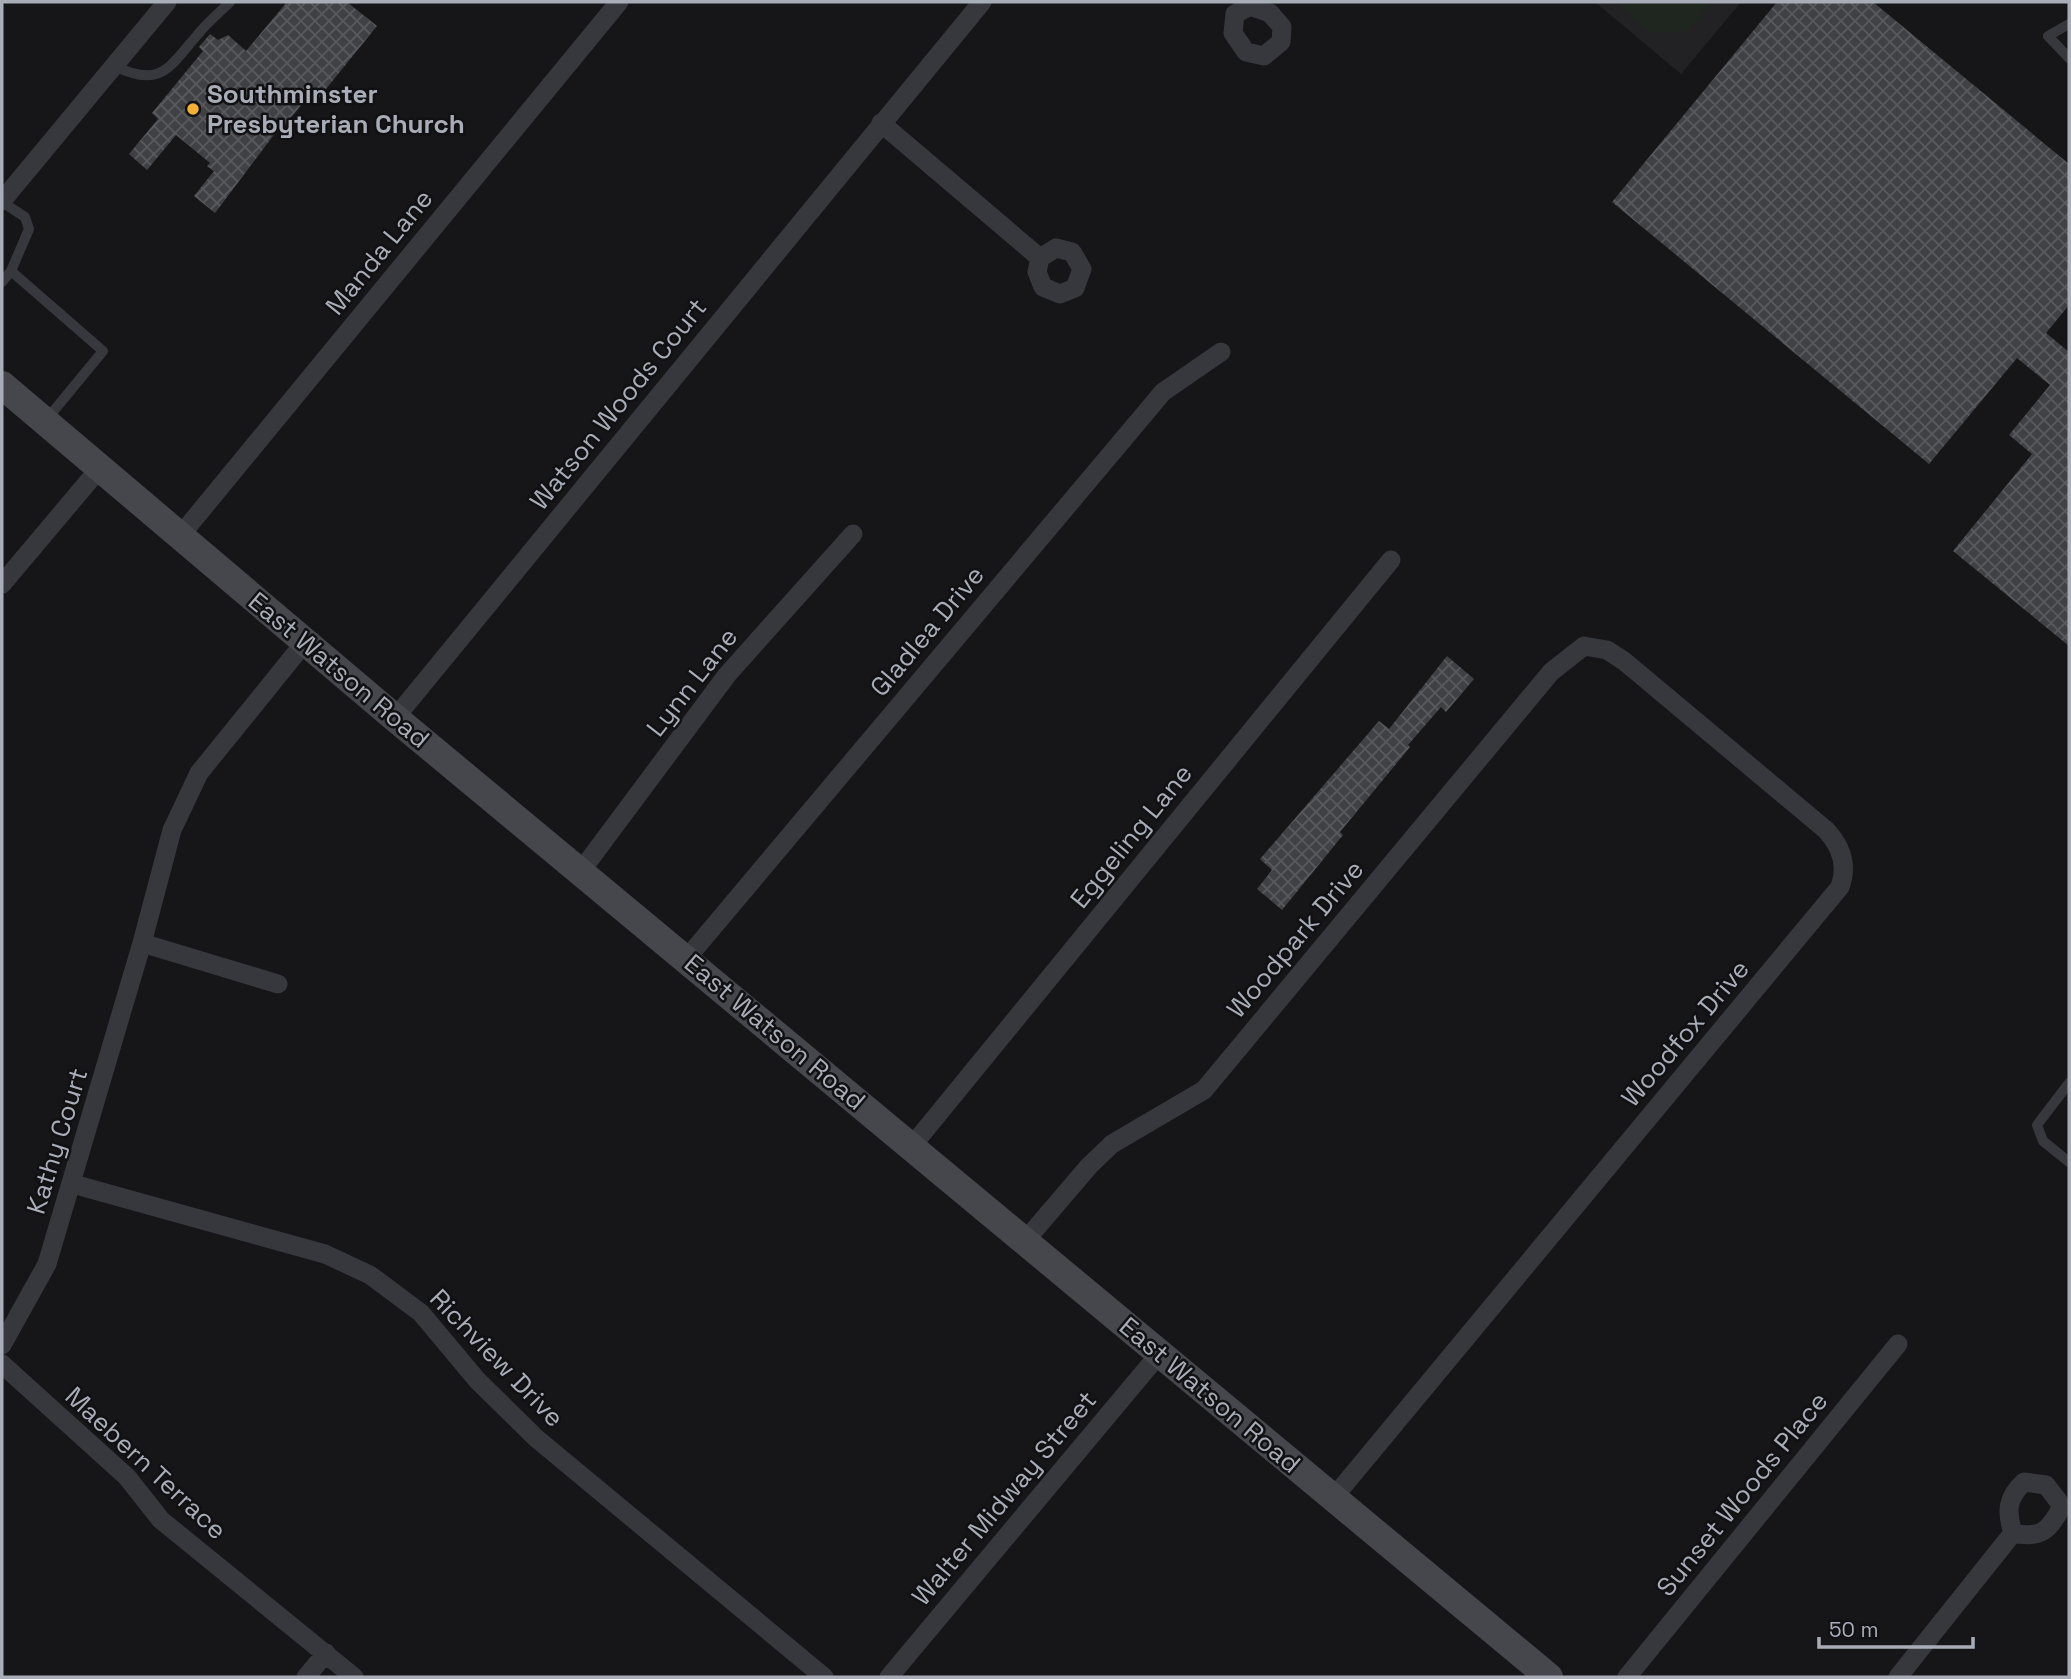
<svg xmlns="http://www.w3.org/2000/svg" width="2071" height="1679" font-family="'Space Grotesk',sans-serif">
  <defs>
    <pattern id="building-cross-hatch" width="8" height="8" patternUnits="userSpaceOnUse" patternTransform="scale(1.75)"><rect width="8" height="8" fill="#404145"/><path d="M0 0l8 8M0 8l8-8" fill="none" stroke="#595a5e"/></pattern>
  </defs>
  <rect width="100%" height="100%" fill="#161618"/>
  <path fill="#222225" d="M1595,2h146l-60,72z"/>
  <path fill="#1e261f" d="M1616,2h96l-26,31 -38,-2z"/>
  <path fill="url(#building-cross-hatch)" d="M287,2h60l30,24 -64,79 -7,-6 -25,31 -2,-2 -64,85 -21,-17 20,-25 -7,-5 3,-3 -34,-28 -29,35 -18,-16 29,-35 -6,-6 51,-62 -4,-4 11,-13 8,6 10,-5 18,16z
    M1777,2h96l196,162v141l-23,28 23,19v294l-116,-95 79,-97 -23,-19 41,-50 -33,-27 -88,106 -317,-262z
    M1447,656l27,23 -28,33 -5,-5 -33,38 2,2 -70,85 3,3 -61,75 -25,-21 15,-19 -12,-11 119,-138 10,8z"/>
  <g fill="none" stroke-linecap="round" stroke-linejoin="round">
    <path stroke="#37383d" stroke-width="10" d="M2069,24l-21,12 21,22
      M114,66c48,23 55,1 85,-33 9,-11 21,-21 31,-31
      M2,202l23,15 4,12 -18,42
      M2,282l9,-11 92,80 -56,68
      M2069,1083l-32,42 6,16 26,21"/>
    <path stroke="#37383d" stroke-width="19" d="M1250,6l20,7 12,14 -1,15 -17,14 -18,-4 -13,-19 2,-19z
      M881,123l159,135 -3,14 6,15 17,7 15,-6 7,-19 -10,-17 -16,-4 -16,10
      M2,201l165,-199
      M180,536l439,-534
      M2,584l97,-115
      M395,718l587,-716
      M581,871l146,-196 126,-141
      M142,943l136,41
      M687,958l476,-566 58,-40
      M912,1146l479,-586
      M73,1184l252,70 45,21 51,38 56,67 59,58 288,239
      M1025,1241l64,-75 23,-22 92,-54 347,-418 33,-26 23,4 17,11 202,169c15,16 22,35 14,57l-506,610
      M2,1345l45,-81 95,-321 30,-113 27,-57 106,-131
      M2,1364l125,113 34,43 193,157
      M2024,1482l22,3 16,21c-12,24 -21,33 -49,27 -7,-22 -6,-35 11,-51z
      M306,1677l20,-24
      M889,1677l271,-324
      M1627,1677l271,-333
      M1898,1677l115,-144"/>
    <path stroke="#45474d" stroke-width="28" d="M2,385l393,333 1154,959"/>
  </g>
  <circle fill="#f2b134" stroke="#111113" stroke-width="2.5" cx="193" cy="109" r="7"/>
  <g text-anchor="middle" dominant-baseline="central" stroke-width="5" stroke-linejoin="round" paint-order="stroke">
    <g font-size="26" font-weight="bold" fill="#a8adb8" stroke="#111113" text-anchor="start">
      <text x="207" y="94">Southminster<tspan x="207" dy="30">Presbyterian Church</tspan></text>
    </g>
    <g font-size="26" fill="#a8adb8" stroke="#111113">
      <text transform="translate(379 252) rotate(-51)">Manda Lane</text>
      <text transform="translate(618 404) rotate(-51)">Watson Woods Court</text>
      <text transform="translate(927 631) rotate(-50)">Gladlea Drive</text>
      <text transform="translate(339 670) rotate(40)">East Watson Road</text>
      <text transform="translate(692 682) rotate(-52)">Lynn Lane</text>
      <text transform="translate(1131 836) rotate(-51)">Eggeling Lane</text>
      <text transform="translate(1295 939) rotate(-50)">Woodpark Drive</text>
      <text transform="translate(775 1032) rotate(40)">East Watson Road</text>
      <text transform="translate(1685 1033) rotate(-50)">Woodfox Drive</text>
      <text transform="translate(57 1141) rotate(-73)">Kathy Court</text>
      <text transform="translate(497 1358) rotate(46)">Richview Drive</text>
      <text transform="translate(1210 1395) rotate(40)">East Watson Road</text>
      <text transform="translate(146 1463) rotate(43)">Maebern Terrace</text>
      <text transform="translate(1742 1494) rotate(-51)">Sunset Woods Place</text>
      <text transform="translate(1004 1498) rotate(-50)">Walter Midway Street</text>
    </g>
  </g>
  <rect width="2071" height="1679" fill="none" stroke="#a8adb8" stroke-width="7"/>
  <path d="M1819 1637v10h154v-10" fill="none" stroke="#a8adb8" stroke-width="3.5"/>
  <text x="1829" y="1637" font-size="21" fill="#a8adb8" stroke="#111113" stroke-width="5" paint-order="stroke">50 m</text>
</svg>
